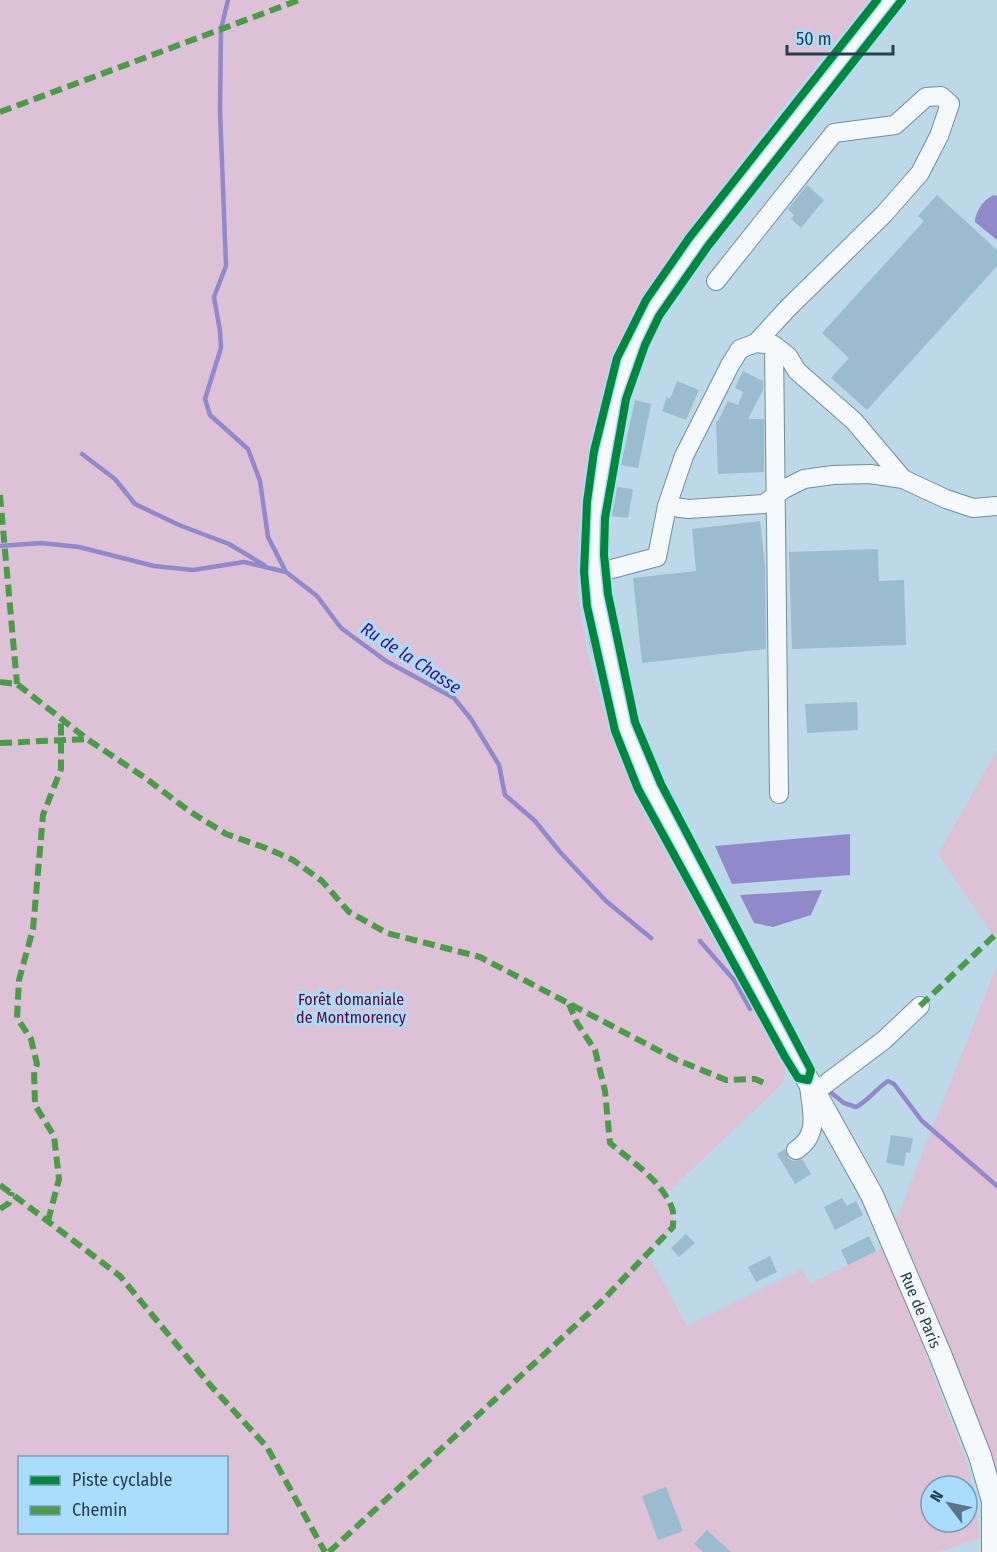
<svg xmlns="http://www.w3.org/2000/svg" width="997" height="1552" font-family="'Fira Sans Condensed',sans-serif">
  <rect width="100%" height="100%" fill="#bdd8e9"/>
  <path fill="#ddc1d7" fill-rule="evenodd" d="M0,0h869l-108,135 -99,133 -29,44 -19,45 4,3 -26,78 -11,78 -3,25v53l9,57 18,63 31,83 95,175 55,93 -3,18 -119,113 9,14v17l-25,27 39,72 115,-57 8,15 75,-37 82,216 9,40 4,35 -41,14h-939zM20,1458h206v74h-206zM931,1486h36v36h-36z
    M997,750v191l-59,-87z
    M997,965v520l-102,-262z"/>
  <path fill="#9289ca" d="M995,195l2,1v44l-22,-18c0,-10 10,-25 20,-27z
    M850,834v41l-118,9 -17,-38z
    M822,890l-11,25 -38,12 -19,-4 -14,-28z"/>
  <g fill="none" stroke-linecap="round" stroke-linejoin="round">
    <path stroke="#9289ca" stroke-width="4.5" d="M228,0l-7,29 -1,82 6,155 -12,31 6,34 1,17 -16,51 5,16 38,34 12,32 8,56 18,35
      M82,454l33,25 20,25 44,21 50,19 35,21
      M0,546l41,-3 38,4 75,19 39,4 51,-8 42,10 31,24 24,32 45,33 68,37 17,21 28,46 6,30 30,26 25,31 46,49 45,37
      M700,941l34,39 16,29
      M829,1091l15,12 12,4c13,-7 20,-18 32,-26l6,3 28,37 75,65"/>
  </g>
  <path fill="#9bbccf" d="M807,185l17,15 -23,28 -10,-9 3,-4 -6,-6z
    M937,195l60,55v16l-130,144 -36,-32 18,-20 -27,-25 102,-112 -6,-5z
    M743,371l20,10v9l-15,29h16v53l-46,2 -2,-53h2l10,-20 10,4 5,-13 -8,-4z
    M677,381l22,9 -13,30 -24,-9 5,-14 3,2z
    M635,400l16,4 -13,64 -17,-3z
    M617,487l16,2 -5,29 -16,-2z
    M760,521l5,44 1,84 -124,14 -9,-85 63,-7 -4,-42z
    M878,549l1,32 25,-1 2,65 -114,4 -3,-97z
    M857,702l1,28 -51,3 -2,-29z
    M891,1135l22,3 -3,15 -4,-1 -2,14 -18,-3z
    M785,1149l3,9 5,3 9,-2 9,15 -16,10 -18,-30z
    M842,1198l5,8 9,-5 7,14 -28,15 -11,-23z
    M686,1234l9,9 -16,14 -8,-9z
    M869,1236l7,15 -28,14 -7,-15z
    M770,1256l7,16 -21,10 -8,-15z
    M666,1487l17,44 -25,9 -16,-44z
    M707,1530l24,22h-28l-9,-8z"/>
  <g fill="none" stroke-linecap="round" stroke-linejoin="round">
    <g stroke="#728c9a" stroke-width="20">
      <path id="minor" d="M716,281l118,-148 61,-8 31,-28 15,-1 9,8 -11,32 -19,37 -36,41 -96,94 -32,35
        M774,345l5,449
        M667,506l21,3 76,-5 20,-15 20,-10 29,-4 37,-1 33,5 43,20 27,9 24,-2
        M593,574l64,-17 10,-51 17,-50 46,-91 10,-16 16,-6 18,2 14,11 9,15 57,50 49,58
        M815,1092l69,-52 36,-34
        M796,1150c25,-16 15,-40 13,-65"/>
    </g>
    <g stroke="#728c9a" stroke-width="24">
      <g id="major">
        <path id="s1" d="M889,0l-189,239 -47,67 -27,53 -25,96 -6,66 -2,53 8,66 22,84 24,59 101,190 124,222 68,159 40,102 13,45v51"/>
      </g>
    </g>
    <path stroke="#d1d9df" stroke-width="2" stroke-dasharray="3 4.5" stroke-linecap="butt" d="M670,1230l2,1 1,-4"/>
    <use href="#minor" stroke="#f5f9fc" stroke-width="18"/>
    <use href="#major" stroke="#f5f9fc" stroke-width="22"/>
    <path stroke="#4c9b49" stroke-width="6" stroke-dasharray="12 6" stroke-linecap="butt" d="M0,112l299,-112
      M0,495l17,189
      M0,682l17,2 70,55 57,38 45,34 37,23 40,14 27,12 29,21 27,31 38,21 93,24 195,102 51,21 29,-1 12,5
      M0,743l87,-4
      M920,1006l77,-73
      M0,1185l120,91 91,110 56,61 58,105
      M0,1209l9,-6 3,-11
      M48,1221l11,-42 -5,-43 -19,-31 -1,-34 3,-7 -6,-25 -14,-21 2,-38 14,-51 10,-114 18,-46v-51
      M329,1552l272,-250 72,-75c0,-6 1,-14 -1,-19 -11,-28 -41,-47 -62,-65l-5,-52 -10,-41 -18,-27 -8,-19"/>
    <g stroke="#aaddfc" stroke-width="11">
      <path id="cycleway" d="M877,0l-188,238 -43,62 -29,58 -23,93 -7,51 -3,70 3,34 28,125 23,58 147,268 13,21 10,2 3,-10 -150,-286 -26,-62 -27,-128 -4,-39 1,-37 21,-119 19,-54 14,-29 49,-70 194,-246"/>
    </g>
    <use href="#cycleway" stroke="#00873e" stroke-width="8"/>
  </g>
  <g text-anchor="middle" dominant-baseline="central" stroke-width="6" stroke-linejoin="round" paint-order="stroke">
    <g font-size="16" fill="#5f0435" stroke="#aaddfc">
      <text x="351" y="999">Forêt domaniale<tspan x="351" dy="18">de Montmorency</tspan></text>
    </g>
    <g font-size="16" fill="#264050" stroke="#aaddfc">
      <text stroke="none"><textPath href="#s1" startOffset="1476">Rue de Paris</textPath></text>
    </g>
    <g font-size="18" font-style="italic" fill="#3f117a" stroke="#aaddfc">
      <text transform="translate(411 658) rotate(33)">Ru de la Chasse</text>
    </g>
  </g>
  <rect x="18" y="1456" width="210" height="78" fill="#aaddfc" stroke="#759eb7" stroke-width="1.5"/>
  <rect x="30" y="1476" width="30" height="9" fill="#00873e" stroke="#759eb7" stroke-width="1.5"/>
  <text x="72" y="1486" font-size="18" fill="#264050">Piste cyclable</text>
  <rect x="30" y="1506" width="30" height="9" fill="#4c9b49" stroke="#759eb7" stroke-width="1.5"/>
  <text x="72" y="1516" font-size="18" fill="#264050">Chemin</text>
  <g transform="translate(949 1504) rotate(302)"><circle r="28" fill="#aaddfc" stroke="#759eb7" stroke-width="1.5"/>
  <path d="M0-4.5L10 22L0 15L-10 22Z" fill="#5b7586"/>
  <text y="-9" font-size="16" font-weight="bold" text-anchor="middle" fill="#264050">N</text>
  </g>
  <path d="M787 45v9h106v-9" fill="none" stroke="#264050" stroke-width="3"/>
  <text x="796" y="45" font-size="18" fill="#264050" stroke="#aaddfc" stroke-width="4.5" paint-order="stroke">50 m</text>
</svg>
